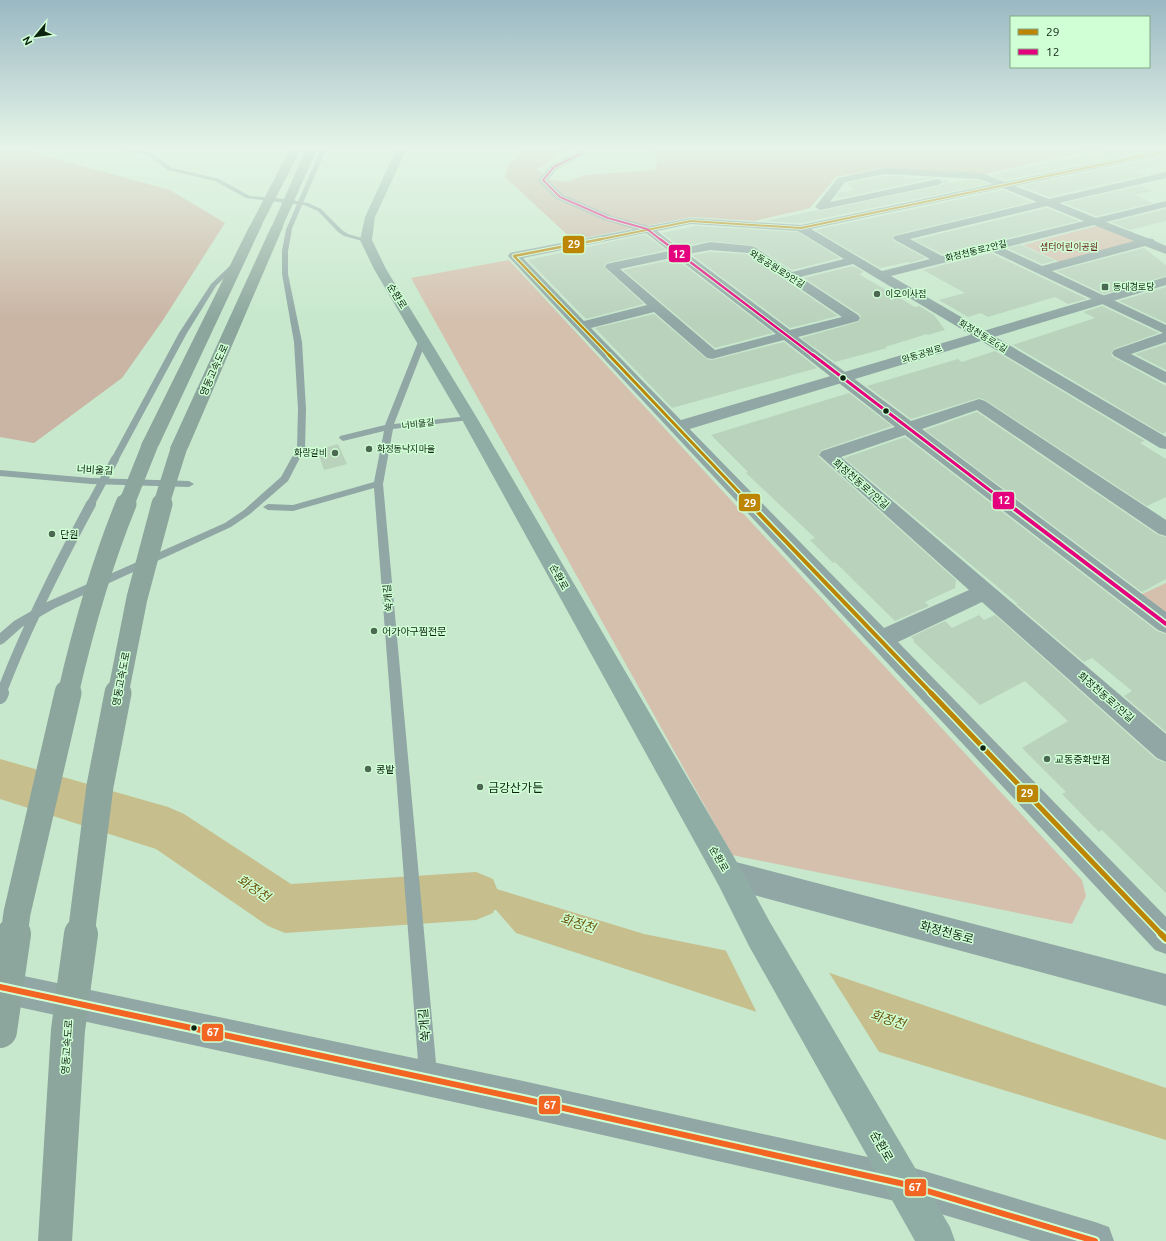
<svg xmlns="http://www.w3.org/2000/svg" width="1166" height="1241" font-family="Ubuntu,'Noto Sans KR',sans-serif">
  <rect width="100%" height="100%" fill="#c7e8cc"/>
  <path fill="#d5c0ae" d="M1100,225l40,17 -78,21 -39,-18z
    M509,260l573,620 4,16 -14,28 -340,-69 -321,-577z
    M1166,583v31l-26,-19z"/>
  <path fill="#cab4a3" d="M0,148h17l153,42 55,33 -62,97 -41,58 -88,65 -34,-6z
    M528,148h38l-21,17 -8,4 14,11 17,2 16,-7 71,-5 3,-13 -9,-9h451l-120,27 -101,-6 -43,8 -26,31 -55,13 -63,-4 -119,23 -68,-63 4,-14z"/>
  <path fill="#c6be8c" d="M490,887l154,47 174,35 348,119v52l-299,-92 -351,-115 -20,-23 -66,-2 -4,-13z"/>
  <path fill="#c7e8cc" d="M725,949l93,18 10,4 53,84 -123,-40z"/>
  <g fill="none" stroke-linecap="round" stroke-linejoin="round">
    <path fill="#c6be8c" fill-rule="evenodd" d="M0,759l168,48 16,7 107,70 185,-12 17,7 7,17 -7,17 -17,7 -191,13 -17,-7 -112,-77 -156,-50z"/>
  </g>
  <path fill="#b9d2bc" d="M1117,148h43l-155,32 -14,-5z
    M1166,156v8l-32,7 12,4 -97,22 -29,-11z
    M885,176h18l3,2h29l-94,20 -5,-2 2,-3 18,-3 -10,-7z
    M940,178l11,5 16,-3h12l9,4 -187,39 -36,-2 53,-11 2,1 118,-25 6,-3z
    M1140,186l14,5 -20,4 19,8 -57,13 -32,-13z
    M1003,190l29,12 -137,33 -3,3 2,3 32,17 -16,5 -2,-1 -28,6 -65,-38z
    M1047,208l32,13 -137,33 -28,-14z
    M1166,209v12l-36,9 -19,-8z
    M695,226l103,6 42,26 -48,12 -37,-24 -45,-5 -30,6 -18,-14z
    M642,235l5,1 19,14 -59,13 -3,4 40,37 -58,15 -58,-59z
    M1021,245l34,16 -13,3 -35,-16z
    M1144,248l22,17v11l-62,18 -48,-23z
    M710,252l37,2 91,62 -48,12 -98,-73z
    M991,253l96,46 -19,5 -13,-7 -67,20 -7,-4 -13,4 -29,-17 26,-7 -42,-23z
    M676,259l97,74 -58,15 -92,-78z
    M853,266l11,6 -5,2 3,2 53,31 4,-1 15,9 11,15 -17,5 -1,-1 -42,13 2,1 -52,14 -34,-24 57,-16 3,-5 -2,-3 -55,-36z
    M1166,287v36l-47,-22z
    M1102,306l57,27 -45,16 -3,5 2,3 53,29v46l-3,2 -150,-89 82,-27 -12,-6z
    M654,314l53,45 5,1 72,-18 33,26 -145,40 -77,-80z
    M1166,344v26l-31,-16z
    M995,351l150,90 -5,2 26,16v38l-19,9 -162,-106 -6,-2 -68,21 -44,-33 91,-27 4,3z
    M849,393l43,33 -70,24 -4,6 138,124 -1,8 -30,14 4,4 -34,15 -60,-59 -2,1 -23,-23 5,-2 -69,-65 2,-1 -37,-37z
    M977,412l181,123 8,2v42l-24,13 -217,-162z
    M905,437l252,194 9,3v98l-42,-36 8,-5 -40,-33 -8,4 -68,-58h2l-174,-146z
    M338,444l9,20 -23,6 -7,-20z
    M979,615l5,5 11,-5 161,144 10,4v130l-64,-63 -3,2 -37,-38 4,-2 -44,-44 46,-27 -43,-40 -45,24 -67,-64 1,-1 -3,-3 34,-16 7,7z"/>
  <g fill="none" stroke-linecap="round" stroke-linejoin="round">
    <path fill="#90a7a5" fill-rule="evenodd" d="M113,148h17l20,5 22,15 47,11 31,17 36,3 22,4 13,6 21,21 6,4 21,6 -3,2 -22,-6 -6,-4 -20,-21 -14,-6 -58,-7 -31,-17 -47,-11 -21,-15z
      M289,227l3,2 -4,22v23l14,68 4,67 -1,39 -17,33 -38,33 -19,13 -176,81 -33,19 -18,16 -4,2v-12l14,-12 33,-19 178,-79 19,-13 37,-33 16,-29 1,-39 -4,-67 -12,-68v-23l4,-22z
      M236,260l5,1 -25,25 -29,47 -68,126 -1,2h-6l-1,-2 68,-126 32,-49z
      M420,337h6l1,2 -33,85 75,-8 4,2 -4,2 -76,9 -10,55 54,590 -3,6 -6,3 -6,-3 -3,-6 -45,-586 -81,23 -25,-1 -5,-3 5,-3 25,1 81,-23 10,-51 -41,10 -4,-3 1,-2 45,-11z
      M0,470l91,8 98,3 5,3 -5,3 -98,-3 -91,-8z"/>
    <path fill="#90a7a5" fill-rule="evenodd" d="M1166,148v6l-151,32 34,13 117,-27v6l-107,25 37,15 70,-17v6l-60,15 41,16 6,1 2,2 11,5v8l-21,-8 -93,25 114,54v17l-35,12 35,18v11l-5,-2 -47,-25 -2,-3 2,-3 49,-17 -172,-82 -100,25 275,161v12l-6,-1 -307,-184 -53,13 58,38 2,3 -2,3 -60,16 113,84 62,-20 6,-2 6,2 181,119v16l-7,-2 -182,-124 -55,19 244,183v21l-8,-3 -253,-195 -64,22 325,277v28l-9,-4 -175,-156 -84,40 268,275v37l-11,-4 -647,-694 2,-3 4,-1 120,-23 -30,-9 -48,-21 -17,-17 -1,-2 13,-15 29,-14 3,1 2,2 -2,2 -26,13 -9,11 16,15 48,21 37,10 42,-8 110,7 192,-41 -14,-5 -94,-5 -40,8 -15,20 108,-23 5,3 -5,3 -118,25 -5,-3 23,-29 47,-10 96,5 24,9zM1003,188l34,14 -142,34 -2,2 2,2 35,19 -48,12 -71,-42zM1047,206l37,15 -142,35 -32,-17zM691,224l107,7 46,28 -52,13 -37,-25 -4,-1 -41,-4 -30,7 -23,-18zM1094,225l40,16 -92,25 -39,-18zM646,233l23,18 -58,12 -4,1 -2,3 42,38 -63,16 -61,-63zM710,250l38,3 94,64 -52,13 -102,-76zM676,257l100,77 -61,16 -95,-81zM654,312l53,46 5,1 72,-19 111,87 -73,24 -3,4 150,135 -85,38 -293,-300z"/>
    <path fill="#90a7a5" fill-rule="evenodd" d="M1166,277v8l-483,146 -6,1 -6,-1 -2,-4 2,-4z
      M728,860l438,114v32l-438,-118 -10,-4 -4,-10 4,-10z
      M0,971l523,110 381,84 191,57 14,5 5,14h-83l-127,-38 -381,-86 -523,-114z"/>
    <path fill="#90ada5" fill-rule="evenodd" d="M397,148h10l-32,69 -3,23 14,29 91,149 261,446 33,60 179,303 5,14h-40l-166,-295 -31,-62 -257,-466 -87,-149 -14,-29 5,-23z"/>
    <path fill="#8ca69d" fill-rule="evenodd" d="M256,222l6,3 -103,220 -3,4 -6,1 -6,-1 -3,-4 109,-220z
      M277,224l4,1 2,2 -95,221 -3,4 -6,1 -6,-1 -3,-4 101,-221 2,-2z"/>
    <path stroke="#90a7a5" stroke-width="5" d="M289,229l35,-81"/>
    <path stroke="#90a7a5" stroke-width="8" d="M90,505l25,-46"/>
    <path stroke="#90a7a5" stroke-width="10" d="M1,694c25,-66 57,-129 90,-190"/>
    <path stroke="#90a7a5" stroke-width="14" d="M0,697l2,-4"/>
    <path stroke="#8ca69d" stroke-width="10" d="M256,225l40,-77
      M277,227l35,-79"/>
    <path stroke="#8ca69d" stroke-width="16" d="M126,505l24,-60
      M161,505l18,-57"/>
    <path stroke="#8ca69d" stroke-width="21" d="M68,694c15,-65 33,-129 58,-190
      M118,694l19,-96 25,-94"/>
    <path stroke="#8ca69d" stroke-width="27" d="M14,935l3,-22 51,-220
      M81,935l19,-149 18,-93"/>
    <path stroke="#8ca69d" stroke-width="34" d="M0,1031l14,-97
      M55,1241l13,-211 13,-96"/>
    <g stroke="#d0ffd5" stroke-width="3.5">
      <path id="bus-1-far5" d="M597,240l94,-19 110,7 365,-77"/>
    </g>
    <g stroke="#d0ffd5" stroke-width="4.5">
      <path id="bus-1-far4" d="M602,239l-88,17 96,100"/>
    </g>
    <g stroke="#d0ffd5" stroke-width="5.5">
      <path id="bus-1-far3" d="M609,355l142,150"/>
    </g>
    <g stroke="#d0ffd5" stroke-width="7">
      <path id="bus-1-far2" d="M750,504l182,190"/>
    </g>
    <g stroke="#d0ffd5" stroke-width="8">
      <path id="bus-1-far1" d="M931,693l231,242"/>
    </g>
    <g stroke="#d0ffd5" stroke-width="10">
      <path id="bus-1" d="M1161,934l5,5"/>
    </g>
    <g stroke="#d0ffd5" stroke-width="3.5">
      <path id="bus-2-far3" d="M580,154l-26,13 -11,13 17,17 48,21 39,11 14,11"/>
    </g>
    <g stroke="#d0ffd5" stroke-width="4.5">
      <path id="bus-2-far2" d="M660,239l154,117"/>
    </g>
    <g stroke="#d0ffd5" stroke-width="5.5">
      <path id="bus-2-far1" d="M813,355l196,150"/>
    </g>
    <g stroke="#d0ffd5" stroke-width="7">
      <path id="bus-2" d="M1008,504l158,120"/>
    </g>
    <g stroke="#d0ffd5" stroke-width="10">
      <path id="bus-3" d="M0,987l523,112 381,85 191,57"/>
    </g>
    <use href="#bus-1-far5" stroke="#bc8504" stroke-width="2"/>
    <use href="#bus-1-far4" stroke="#bc8504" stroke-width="2.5"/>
    <use href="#bus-1-far3" stroke="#bc8504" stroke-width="3"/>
    <use href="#bus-1-far2" stroke="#bc8504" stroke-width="4"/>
    <use href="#bus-1-far1" stroke="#bc8504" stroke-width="5"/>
    <use href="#bus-1" stroke="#bc8504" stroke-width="6"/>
    <use href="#bus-2-far3" stroke="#e5007d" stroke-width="2"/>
    <use href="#bus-2-far2" stroke="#e5007d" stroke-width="2.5"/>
    <use href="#bus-2-far1" stroke="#e5007d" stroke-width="3"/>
    <use href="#bus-2" stroke="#e5007d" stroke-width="4"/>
    <use href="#bus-3" stroke="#f26522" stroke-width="6"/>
  </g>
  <linearGradient id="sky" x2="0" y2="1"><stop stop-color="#9ab8c3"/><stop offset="0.46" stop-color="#e6f5e8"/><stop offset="1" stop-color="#e6f5e8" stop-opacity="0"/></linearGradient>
  <rect width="1166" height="321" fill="url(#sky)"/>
  <g fill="#4d6852" stroke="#d0ffd5" stroke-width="1.5">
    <rect x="1101" y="283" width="8" height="8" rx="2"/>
    <circle cx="877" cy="294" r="4"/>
    <circle cx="369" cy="449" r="4"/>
    <circle cx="335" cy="453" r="4"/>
    <circle cx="52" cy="534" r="4"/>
    <circle cx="374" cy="631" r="4"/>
    <circle cx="1047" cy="759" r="4"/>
    <circle cx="368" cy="769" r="4"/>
    <circle cx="480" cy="787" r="4"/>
  </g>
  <g fill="#0c2310" stroke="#d0ffd5" stroke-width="1.5">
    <circle cx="843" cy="378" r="3.5"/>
    <circle cx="886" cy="411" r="3.5"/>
    <circle cx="983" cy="748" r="3.5"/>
    <circle cx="194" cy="1028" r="3.5"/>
  </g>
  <g text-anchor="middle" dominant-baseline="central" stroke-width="3" stroke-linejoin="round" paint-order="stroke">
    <g font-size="9" fill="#651612" stroke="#d0ffd5">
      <text x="1069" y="247">샘터어린이공원</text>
    </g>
    <g font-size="9" fill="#0c2310" stroke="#d0ffd5">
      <text transform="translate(976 251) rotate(-14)">화정천동로2안길</text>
      <text transform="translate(777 269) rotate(32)">와동공원로9안길</text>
      <text transform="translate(983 336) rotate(31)">화정천동로6길</text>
      <text transform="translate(922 354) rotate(-17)">와동공원로</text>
      <text transform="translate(418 424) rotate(-7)">너비울길</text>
    </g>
    <g font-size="9" fill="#0c2310" stroke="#d0ffd5" text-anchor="start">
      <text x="1113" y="287">동대경로당</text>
      <text x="885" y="294">이오이사점</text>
      <text x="377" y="449">화정동낙지마을</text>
      <text x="327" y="453" text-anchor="end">화랑갈비</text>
    </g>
    <g font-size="10" fill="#0c2310" stroke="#d0ffd5">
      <text transform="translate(397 296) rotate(58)">순환로</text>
      <text transform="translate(214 370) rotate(-66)">영동고속도로</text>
      <text transform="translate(95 470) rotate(3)">너비울길</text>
      <text transform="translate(861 484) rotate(41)">화정천동로7안길</text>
      <text transform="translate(559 577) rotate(61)">순환로</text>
      <text transform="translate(388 598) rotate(-95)">쑥개길</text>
      <text transform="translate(121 679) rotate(-79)">영동고속도로</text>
      <text transform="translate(1106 697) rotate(41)">화정천동로7안길</text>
      <text transform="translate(719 859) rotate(60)">순환로</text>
      <text transform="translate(67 1047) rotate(-86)">영동고속도로</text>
    </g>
    <g font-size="10" fill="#0c2310" stroke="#d0ffd5" text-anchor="start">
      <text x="60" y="534">단원</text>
      <text x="382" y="631">어가아구찜전문</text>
      <text x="1055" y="759">교동중화반점</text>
      <text x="376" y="769">콩밭</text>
    </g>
    <g font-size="12" fill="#0c2310" stroke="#d0ffd5" text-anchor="start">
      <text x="488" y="787">금강산가든</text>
    </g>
    <g font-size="12" fill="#0c2310" stroke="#d0ffd5">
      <text transform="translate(947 932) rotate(15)">화정천동로</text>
      <text transform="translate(424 1025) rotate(-95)">쑥개길</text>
      <text transform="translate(882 1146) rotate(60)">순환로</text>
    </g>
    <g font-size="13" font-style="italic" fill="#6a5205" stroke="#d0ffd5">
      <text transform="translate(254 888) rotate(34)">화정천</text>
      <text transform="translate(578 923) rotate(17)">화정천</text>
      <text transform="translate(888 1019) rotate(17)">화정천</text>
    </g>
  </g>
  <g stroke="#d0ffd5" stroke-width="1.5">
    <rect x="562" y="235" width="23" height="19" rx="4" fill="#bc8504"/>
    <rect x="668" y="244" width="23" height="19" rx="4" fill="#e5007d"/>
    <rect x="992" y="491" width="23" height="19" rx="4" fill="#e5007d"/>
    <rect x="738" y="493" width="23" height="19" rx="4" fill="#bc8504"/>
    <rect x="1016" y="784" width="23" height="19" rx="4" fill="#bc8504"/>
    <rect x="201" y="1023" width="23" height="19" rx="4" fill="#f26522"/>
    <rect x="538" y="1095" width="23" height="20" rx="4" fill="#f26522"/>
    <rect x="904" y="1178" width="23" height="19" rx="4" fill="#f26522"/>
  </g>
  <g font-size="11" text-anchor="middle" font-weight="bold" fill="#fff">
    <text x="574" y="248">29</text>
    <text x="679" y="258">12</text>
    <text x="1004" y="504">12</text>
    <text x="750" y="507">29</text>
    <text x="1027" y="797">29</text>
    <text x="213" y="1036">67</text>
    <text x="550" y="1109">67</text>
    <text x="915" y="1191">67</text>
  </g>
  <rect x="1010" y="16" width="140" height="52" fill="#d0ffd5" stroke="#82a786"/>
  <rect x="1018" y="29" width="20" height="6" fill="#bc8504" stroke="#82a786"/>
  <text x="1046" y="36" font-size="12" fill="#0c2310">29</text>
  <rect x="1018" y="49" width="20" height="6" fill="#e5007d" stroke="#82a786"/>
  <text x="1046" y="56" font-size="12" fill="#0c2310">12</text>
  <g transform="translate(36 36) rotate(241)" stroke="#d0ffd5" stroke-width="3" paint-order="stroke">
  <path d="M0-3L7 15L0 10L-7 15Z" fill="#0c2310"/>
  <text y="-6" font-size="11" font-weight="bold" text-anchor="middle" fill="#0c2310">N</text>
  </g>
</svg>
